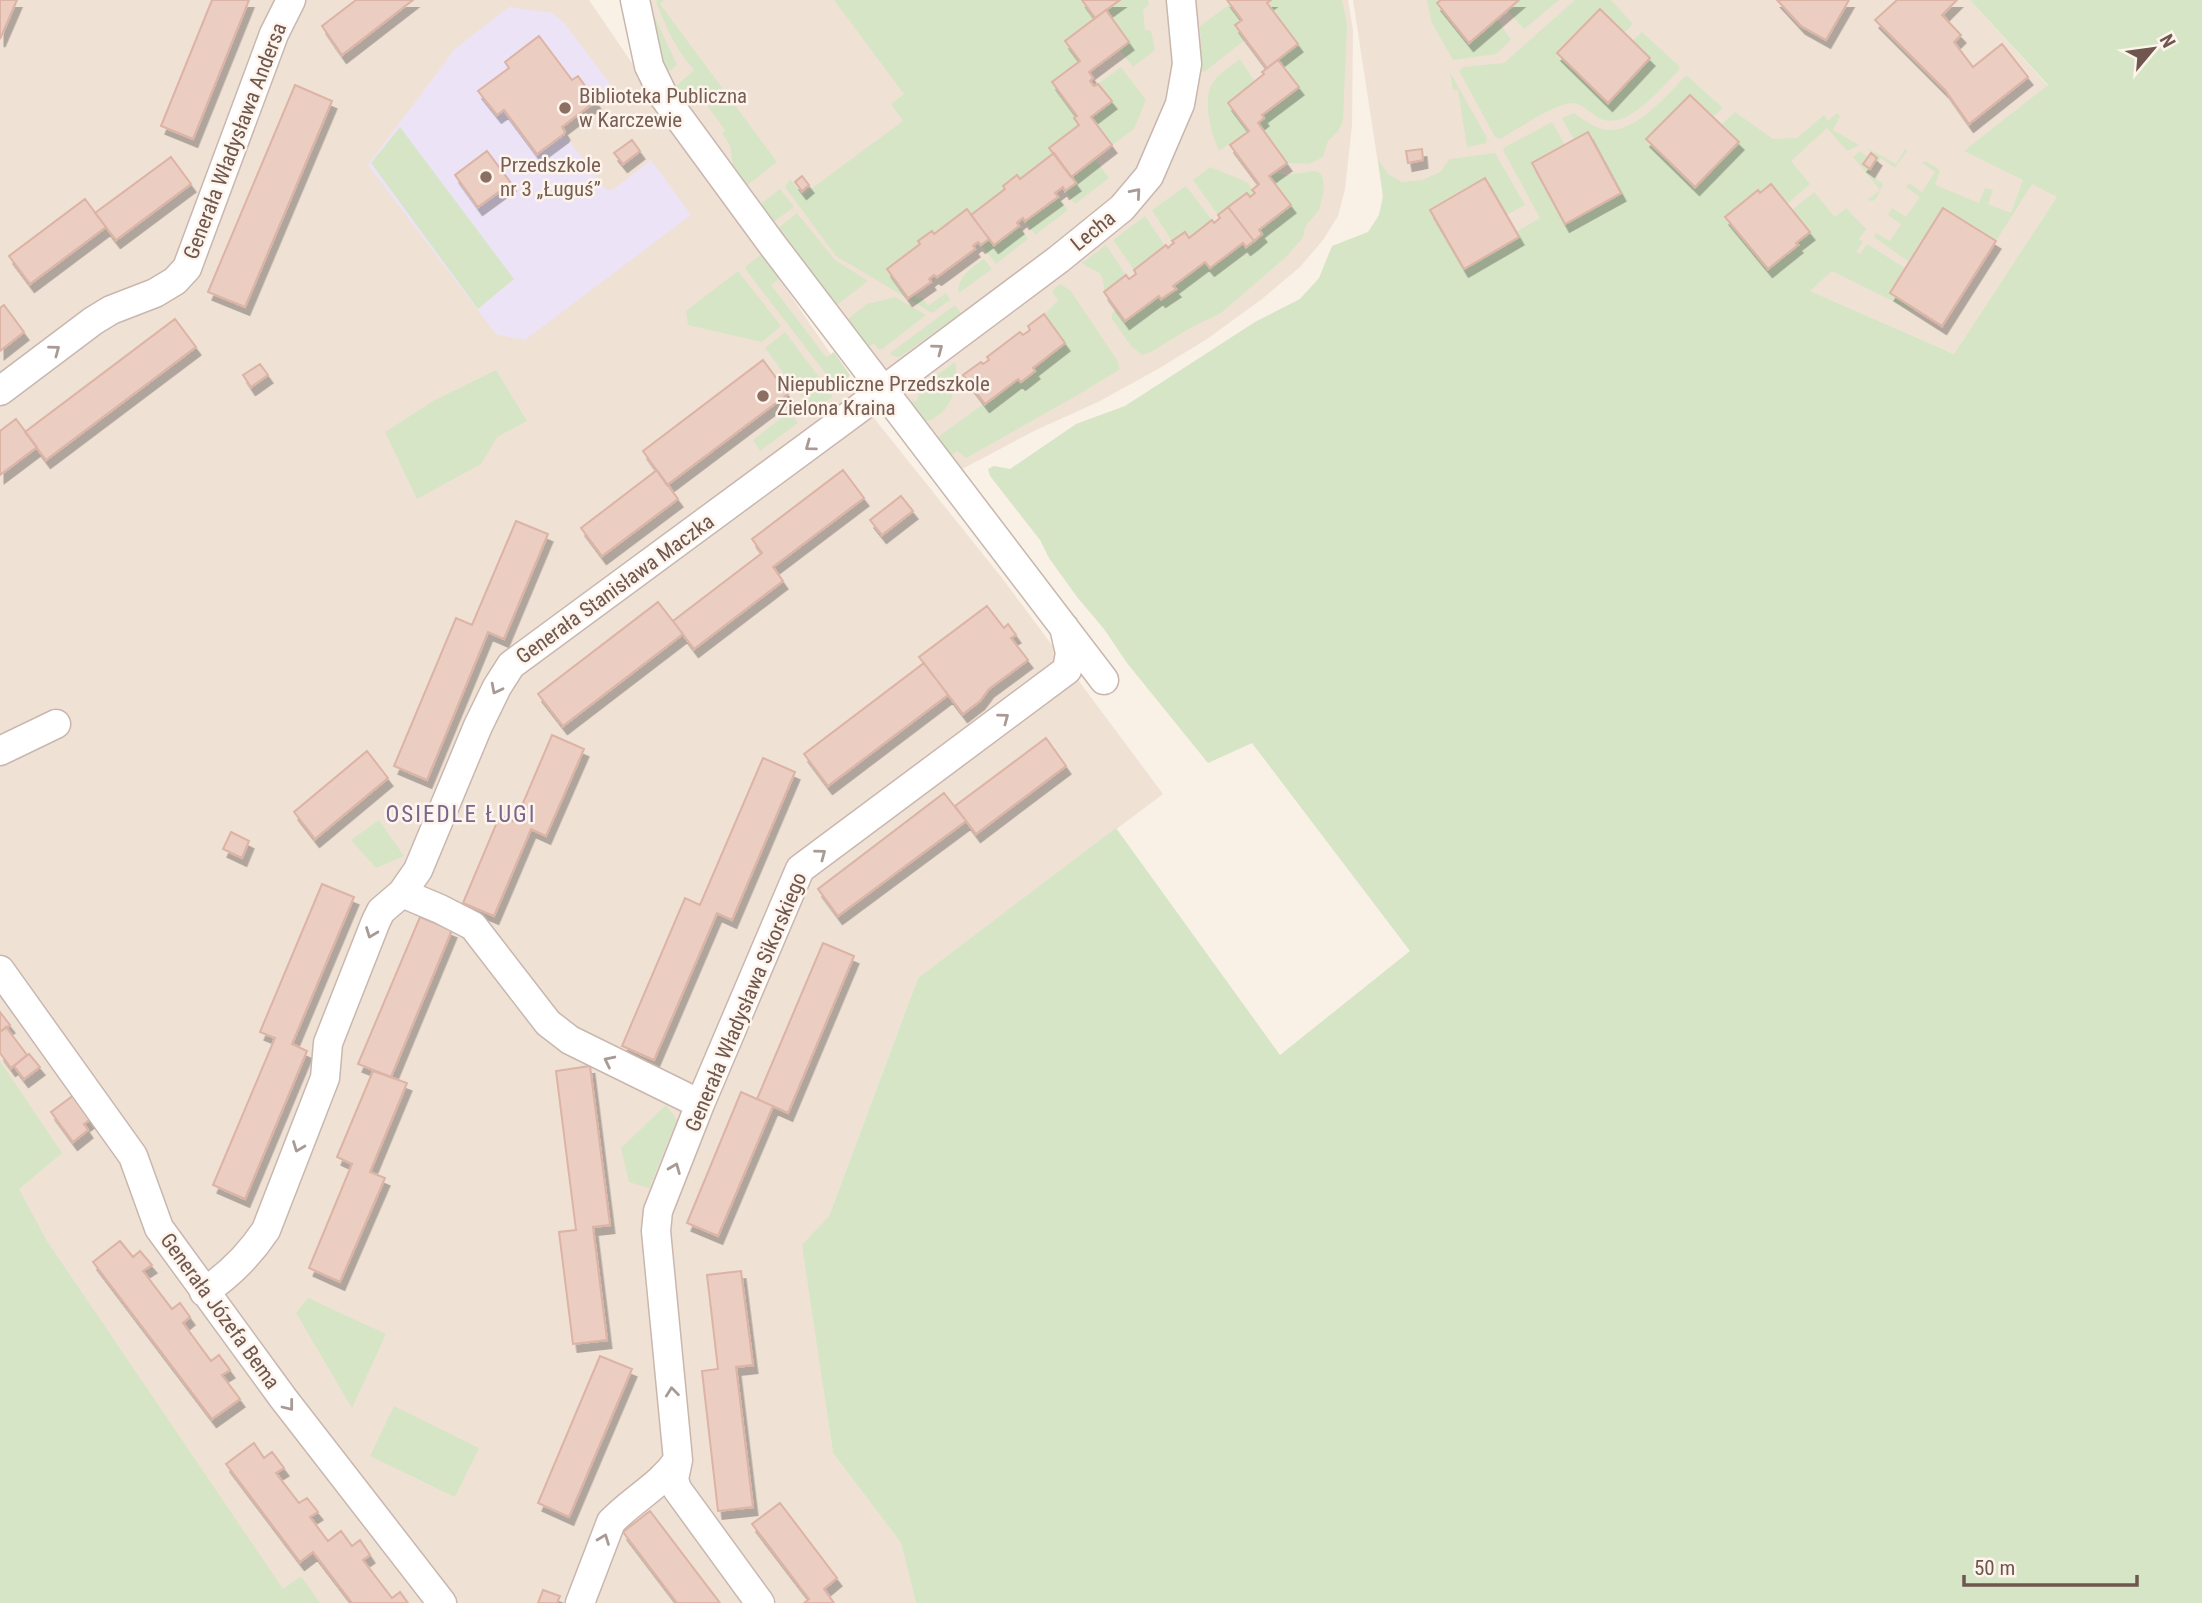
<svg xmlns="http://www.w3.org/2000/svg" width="2202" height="1603" font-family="'Roboto Condensed',sans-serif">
  <defs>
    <filter id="shadow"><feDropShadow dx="4.5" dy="8" stdDeviation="0" flood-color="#0004"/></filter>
  </defs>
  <rect width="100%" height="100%" fill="#f9f0e6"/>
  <path fill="#f0e1d5" d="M0,0h589l288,422 125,156 161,216 -245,184 -89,238 -26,29 30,208 68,90 15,60h-916z
    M635,0h713l5,30 -1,95 -7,64 -7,27 -15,24 -23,27 -38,32 -55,40 -49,30 -58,32 -66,30 -85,45 -279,-371z
    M1353,0h617l78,86 -83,65 93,45 -104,158 -156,-68 -340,-1 -75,-89z"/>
  <path fill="#ede3f6" d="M509,7l43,6 13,11 48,64 -17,13 -18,-25 -6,4 -33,-44 -34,26 4,6 -30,22 18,25 7,-5 60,24 42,56 8,-1 37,-29 40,55 -166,125 -29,-6 -128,-169 87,-116z"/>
  <path fill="#d6e5c6" d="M658,0h6l-4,4 117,158 -32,25 -11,-15 -4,-27 -8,-12 3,-3 -22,-30 -5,3 -18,-12 -7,-2 21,-19c-18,-20 -28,-43 -38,-68z
    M834,0h248l13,18 -15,43 -28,21 25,34 -3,2 5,7 -29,22 3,6 -33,26 -3,-3 -14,10 2,3 -34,26 -4,-6 -33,25 -3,-3 -13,10 2,3 -33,24 21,30 6,-4 4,6 4,-3 6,9 18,-13 4,7 -18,13 -96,-57 -51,-69 5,-8 13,16 100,-74 -12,-17 13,-10z
    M1120,0h28l1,4 -6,6 2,20 6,1 4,19 -22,17 -14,-18 10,-8 -23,-30z
    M1271,0h71l5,24 -4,96 -4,10 -11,11 -5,16 -14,7 -22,-1 -29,-40 6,-5 -2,-3 36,-28 -20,-27 20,-16 -31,-41z
    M1427,0h14l-4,4 32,39 28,-24 14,21 -15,14 -43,6 -22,-39z
    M1519,0h40l-35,29 -17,-19z
    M1575,0h36l22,24 -9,9 -24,-24 -43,44 50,49 43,-44 -18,-17 10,-9 37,34v4c-17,17 -51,60 -78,49 -10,-4 -18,-16 -29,-16 -16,0 -56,27 -72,36l-5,-2 -36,-66 4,-4 41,-4z
    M1970,0h232v1603h-1286l-15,-60 -68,-90 -31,-208 27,-29 89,-238 198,-150 164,227 130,-104 -158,-208 -44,20 -81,-100 -23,-34 -27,-32 -28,-39 -9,-18 -50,-64 -2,-7 6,-3 16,3 66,-45 49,-18 130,-84 45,-23 19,-21 13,-32 36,-14 11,-17 4,-19 -5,-37 10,15 14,8 21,-2 17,-8 10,-13 45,-6 30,52 -19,10 -21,-36 -55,31 34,59 55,-31 -3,-6 24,-14 -37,-68 2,-3 47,-25 13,23 -33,19 34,60 55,-31 -33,-60 -14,7 -12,-22 12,-5c10,7 22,16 34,17 28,2 61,-36 78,-55l37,33 -10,9 -23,-22 -43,44 91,2 -17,-16 14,-13 38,27 24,-1 27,-23 4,6 9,-8 3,3 -7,14 26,15 -12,6 -20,-23 -36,33 19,23 -23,20 -27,-11 -34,24 43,52 29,-24 -6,-35 22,-18 21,25 11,-9 20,21 -7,10 4,3 -7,10 4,2 7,-10 38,24 -15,25 25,16 -2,2 -81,-40 -22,20 144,63 103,-157 -25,-13 -36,57 -53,-33 -34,54 -35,-25 2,-4 14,8 11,-17 -13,-9 4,-7 14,9 14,-20 -14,-10 3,-4 13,9 13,-20 -13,-9 4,-2 14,9 -5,15 44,18 6,-15 8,2 -5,14 23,9 12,-33 -59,-29 84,-66z
    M1230,4l12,16 -7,6 11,13 -42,33 -2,-1 -2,-45z
    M650,7l27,58 -11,9 -3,-5z
    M1240,59l15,23 -27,21 21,28 -30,20c-8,-17 -18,-54 -5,-70 6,-9 18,-15 26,-22z
    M1121,67l25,33 -12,29 -22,16 -21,-28 20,-16 -13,-17z
    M1450,72l37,66 -1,5 -19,4 -9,-57h-5z
    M400,127l114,152 -36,30 -107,-146z
    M1867,148l29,16 9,-15 2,2 -12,17 -14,-10 -12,16 14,10 -6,13 -4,4 -6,-1 13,-10 -27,-33 7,-6 8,6 -5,7 7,4 7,-10z
    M1094,158l15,20 -34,26 -10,-13 10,-8 -4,-6z
    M1210,167l37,15 8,11 -5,4 -3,-3 -29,21 -25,-35z
    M1315,171l5,2 3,6 1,11 -5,20 -14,17 -2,10 -16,19 -66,57 -31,15 -39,24 -9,3 -11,-9 -19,-27v-5l4,-5 10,12 33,-25 3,3 13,-10 -2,-3 32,-24 6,6 32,-25 3,4 16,-12 -3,-5 32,-25 -22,-29 5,-3 12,2z
    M1186,186l26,34 -23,18 -4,-6 -13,9 -20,-31z
    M780,189l14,18 -22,16 -12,-16 3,-5z
    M1058,197l10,13 -33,25 -10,-14z
    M797,213l38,47 33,21 -30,23h-3l-58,-75z
    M1145,216l20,30 -31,24 -21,-30z
    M1019,226l9,13 -32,25 -15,-19 8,-6 5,6z
    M1106,245l20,30 -22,17c0,-25 -8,-18 -22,-29z
    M766,251l19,23 -14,11 55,72 8,-5 16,23 -4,11 -7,5 -93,-121v-4z
    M984,259l8,10 -33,24 -1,-3c3,-16 13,-22 26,-31z
    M738,271l43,55 -19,16 -74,-17 -2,-14z
    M1060,284l10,6 47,70 3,9 -44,27 -110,62 -9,-7 -6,5 -13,-19 80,-58 4,3 13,-10 -2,-4 32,-25 -21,-29 14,-13 -6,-10z
    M895,297l31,18 -44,34h-4l-4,-6 -6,4 -19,-24v-5l18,-14z
    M955,305l6,8 -61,44 -7,-1 -3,-3z
    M785,332l46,61 1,4 -20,14 -47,-63z
    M955,362c5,25 -5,53 -30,60l-14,-20 6,-1 4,-14z
    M496,370l31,51 -30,16 -16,27 -64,35 -32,-67 50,-32z
    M789,412l9,11 -38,28 -7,-11z
    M379,820l25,36 -28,12 -25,-28z
    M0,1061l62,92 -43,36 28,52 236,348 18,-13 19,27h-320z
    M666,1105l11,15 -28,68 -20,-6 -8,-34z
    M308,1298l78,36 -34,74 -56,-95z
    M394,1406l85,42 -24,49 -85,-41z"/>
  <path fill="#ebcdc1" stroke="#dcb3a4" stroke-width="2" filter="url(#shadow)" d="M0,0h17l-17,39z
    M212,0h37l-56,139 -32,-13z
    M356,0h57l-71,55 -20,-29z
    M1082,0h38l-25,18z
    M1227,0h44l-4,3 31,41 -31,24 -32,-43 7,-5z
    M1441,0h78l-50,43 -32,-40z
    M1777,0h72l-23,40 -25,-14z
    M1897,0h60l-15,15 19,20 -7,7 19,25 29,-23 26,33 -59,47 -24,-34 -70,-70z
    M1600,9l50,49 -42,45 -51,-50z
    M1106,10l23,32 -40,30 4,6 -3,3 4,5 4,-2 14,17 -21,16 21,28 -41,32 -22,-29 30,-23 -5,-7 3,-2 -25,-34 28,-21 -15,-20z
    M539,36l33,44 6,-4 18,25 -34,26 3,5 -1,2 -27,20 -33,-44 -7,5 -19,-24 31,-23 -4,-6z
    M1278,60l21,27 -37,28 2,3 -6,5 29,40 -18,13 22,29 -32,25 3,4 -8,7 -26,-34 19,-14 3,4 5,-4 -3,-3 7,-6 -29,-39 19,-14 -21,-28 36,-29 -2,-2z
    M295,85l37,16 -87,206 -37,-15z
    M1690,95l49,47 -44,45 -49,-48z
    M1588,132l33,61 -56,31 -33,-61z
    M632,140l8,11 -17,13 -9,-11z
    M1422,149l1,11 -15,3 -2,-12z
    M487,151l24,32 -33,24 -23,-32z
    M1054,153l22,30 -11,8 -2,-4 -8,6 3,4 -33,24 -2,-3 -3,2 -3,3 2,3 -25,19 -23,-30 34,-26 -2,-3 14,-11 3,4z
    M1871,153l6,5 -7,11 -7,-5z
    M171,157l20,27 -75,56 -21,-27z
    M802,176l7,9 -7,6 -7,-9z
    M1485,178l34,59 -55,32 -34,-59z
    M1771,184l39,48 -14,11 2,2 -30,24 -43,-52 33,-27 2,3z
    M85,199l21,28 -76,57 -21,-28z
    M1228,207l26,34 -8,6 -3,-4 -33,25 -5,-6 -32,24 3,3 -15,10 -2,-3 -34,25 -21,-29 22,-17 3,4 7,-5 -2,-4 32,-25 2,3 3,-3 3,-2 -2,-2 13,-9 4,6 23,-18 2,3 6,-5 -2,-3z
    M1943,208l53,33 -54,85 -52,-33z
    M967,209l22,30 -8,6 -3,-3 -3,2 -2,2 2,3 -38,28 -3,-2 -5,4 2,3 -23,16 -21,-29 33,-25 -2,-3 14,-10 2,3z
    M4,305l20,27 -24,19v-43z
    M1044,314l21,29 -32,25 2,3 -14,11 -3,-3 -33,25 -22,-29 18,-13 2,2 6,-4 -2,-3 33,-25 3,3 7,-5 -2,-4z
    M175,319l21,28 -150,113 -21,-28z
    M763,360l25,34 -121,91 -24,-34z
    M260,364l8,11 -17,12 -8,-12z
    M16,419l21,28 -37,28v-44z
    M657,470l21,29 -76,57 -21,-28z
    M843,470l21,28 -91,69 10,14 -89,68 -21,-28 89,-68 -10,-14z
    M901,496l12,15 -31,24 -12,-15z
    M516,521l32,13 -44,105 -16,-7 -61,148 -33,-14 62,-148 16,7z
    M658,602l25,32 -120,92 -25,-32z
    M987,606l17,22 4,-4 8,11 -5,3 17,22 -39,29 -9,12 -17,13 -44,-57z
    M924,663l24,32 -120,91 -24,-32z
    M552,735l32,14 -38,87 -15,-7 -37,87 -31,-13 37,-88 15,7z
    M1046,738l20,28 -90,68 -21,-28z
    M367,751l21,27 -73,61 -21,-27z
    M763,758l32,14 -63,148 -15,-7 -63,147 -32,-14 63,-148 15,7z
    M944,793l22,28 -128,95 -20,-27z
    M231,832l18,9 -7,17 -19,-9z
    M322,884l32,13 -62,147 15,7 -62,148 -32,-14 62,-147 -15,-6z
    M420,917l32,13 -61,147 -33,-13z
    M823,943l31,13 -66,157 -31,-14z
    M0,1012l10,13 -10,7z
    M6,1027l21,28 -16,13 -11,-15v-21z
    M29,1054l11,13 -16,12 -10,-13z
    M590,1066l20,159 -17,2 14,113 -34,4 -14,-112 17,-2 -20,-159z
    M373,1071l34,12 -37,89 15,6 -45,104 -31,-14 43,-104 -15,-7z
    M741,1092l32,14 -55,130 -31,-13z
    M74,1095l17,24 -7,5 4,6 -15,12 -22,-30z
    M120,1241l13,16 7,-6 12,14 -9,6 29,38 8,-6 10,14 -7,6 28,38 8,-6 11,15 -8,5 18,24 -28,20 -119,-157z
    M741,1271l12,94 -17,2 17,140 -35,4 -16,-140 16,-2 -11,-94z
    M600,1356l32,13 -63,148 -31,-14z
    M254,1443l10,15 8,-6 12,16 -8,5 23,30 8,-5 11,14 -8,5 18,24 13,-10 11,15 8,-6 10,15 -7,5 29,38 8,-6 8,11h-56l-39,-51 -13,10 -74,-98z
    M780,1503l57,75 -13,11 10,14h-30l5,-4 -57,-75z
    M650,1511l70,92h-43l-54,-71z
    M543,1590l17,6 -3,7h-19z"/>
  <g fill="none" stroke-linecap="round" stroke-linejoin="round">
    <g stroke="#c9b7ae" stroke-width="31">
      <path id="minor" d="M635,0l14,66 15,31 107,146 333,437
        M0,391l93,-70 18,-11 44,-17 20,-12 12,-13 87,-234 17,-34
        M0,751l56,-27
        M402,893l38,16 33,17 75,97 22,17 130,64
        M0,970l133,186 26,72 124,170 159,205
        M204,1292c24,-16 46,-38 62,-62l59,-152 3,-35 48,-122 5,-10 21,-18 16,-23 60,-144 19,-39 14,-22 342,-252 206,-154 63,-51 27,-32 31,-72 7,-40 -6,-64
        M580,1603l31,-81c22,-23 49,-36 67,-62
        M760,1603l-83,-114 -3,-10 4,-19 -22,-229 2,-20 42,-107 100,-235 267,-199 3,-17 -6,-26"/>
    </g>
    <use href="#minor" stroke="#fff" stroke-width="28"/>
  </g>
  <defs><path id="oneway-chevron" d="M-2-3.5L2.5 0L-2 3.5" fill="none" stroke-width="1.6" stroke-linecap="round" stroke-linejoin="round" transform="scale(1.75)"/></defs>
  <g stroke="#a99a95">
    <use href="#oneway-chevron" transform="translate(1136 193) rotate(-49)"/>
    <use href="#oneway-chevron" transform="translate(938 349) rotate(-37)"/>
    <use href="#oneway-chevron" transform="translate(55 350) rotate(-37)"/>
    <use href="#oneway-chevron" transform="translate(810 446) rotate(144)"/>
    <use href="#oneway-chevron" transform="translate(496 689) rotate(117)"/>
    <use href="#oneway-chevron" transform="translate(1004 718) rotate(-37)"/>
    <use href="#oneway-chevron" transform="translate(821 854) rotate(-37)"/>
    <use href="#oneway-chevron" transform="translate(371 933) rotate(111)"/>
    <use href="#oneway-chevron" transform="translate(609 1061) rotate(-154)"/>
    <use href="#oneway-chevron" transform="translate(298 1147) rotate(111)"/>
    <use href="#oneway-chevron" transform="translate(675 1168) rotate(-68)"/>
    <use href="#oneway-chevron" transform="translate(672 1392) rotate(-96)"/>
    <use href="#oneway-chevron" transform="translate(289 1406) rotate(52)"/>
    <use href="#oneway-chevron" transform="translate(604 1539) rotate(-69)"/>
  </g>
  <g fill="#8d6e63" stroke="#fdf4ec" stroke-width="2.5">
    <circle cx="565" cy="108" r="7"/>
    <circle cx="486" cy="177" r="7"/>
    <circle cx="763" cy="396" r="7"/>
  </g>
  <g text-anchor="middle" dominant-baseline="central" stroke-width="5" stroke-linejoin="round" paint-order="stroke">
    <g font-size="21" fill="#785e54" stroke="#fdf4ec" text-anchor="start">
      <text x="579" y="96">Biblioteka Publiczna<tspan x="579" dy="24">w Karczewie</tspan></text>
      <text x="500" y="165">Przedszkole<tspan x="500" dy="24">nr 3 „Ługuś”</tspan></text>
      <text x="777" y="384">Niepubliczne Przedszkole<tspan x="777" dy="24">Zielona Kraina</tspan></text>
    </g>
    <g font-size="21" fill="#6f564e" stroke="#fdf4ec">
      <text transform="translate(235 141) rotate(-69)">Generała Władysława Andersa</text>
      <text transform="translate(1093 231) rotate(-39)">Lecha</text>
      <text transform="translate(615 589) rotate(-36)">Generała Stanisława Maczka</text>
      <text transform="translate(746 1002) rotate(-67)">Generała Władysława Sikorskiego</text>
      <text transform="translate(220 1311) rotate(54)">Generała Józefa Bema</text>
    </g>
    <g font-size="23" letter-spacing="2" fill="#7a668c" stroke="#fdf4ec">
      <text x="461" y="814">OSIEDLE ŁUGI</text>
    </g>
  </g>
  <g transform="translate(2153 49) rotate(61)" stroke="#fdf4ec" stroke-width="5" paint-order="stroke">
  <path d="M0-5L12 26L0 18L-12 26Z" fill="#6f564e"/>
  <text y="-10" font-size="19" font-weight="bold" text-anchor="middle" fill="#6f564e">N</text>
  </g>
  <path d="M1964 1575v10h173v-10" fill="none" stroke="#6f564e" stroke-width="3.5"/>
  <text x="1974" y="1575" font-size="21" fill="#6f564e" stroke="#fdf4ec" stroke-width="5" paint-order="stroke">50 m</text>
</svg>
